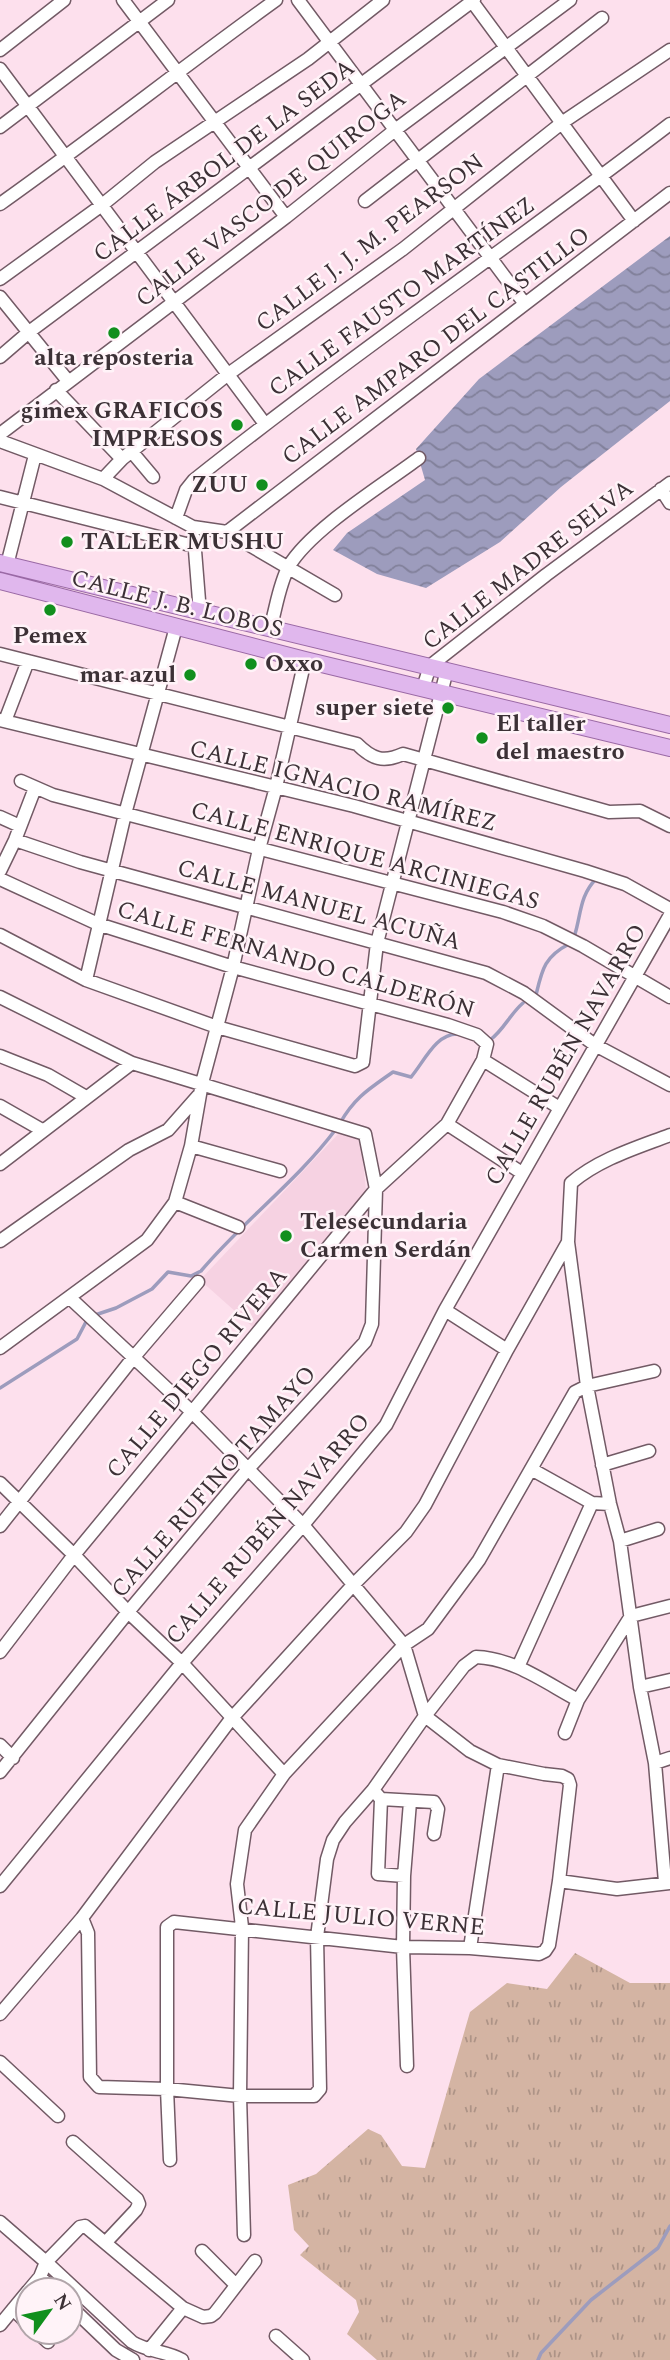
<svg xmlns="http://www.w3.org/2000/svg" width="670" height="2360" font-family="Spectral,serif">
  <defs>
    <pattern id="grass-tufts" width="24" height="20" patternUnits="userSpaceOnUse" patternTransform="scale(1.75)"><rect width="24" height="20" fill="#d4b4a3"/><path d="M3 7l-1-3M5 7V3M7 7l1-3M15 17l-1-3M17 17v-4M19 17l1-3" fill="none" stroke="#ad9386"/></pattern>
    <pattern id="water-waves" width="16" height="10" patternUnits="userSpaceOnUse" patternTransform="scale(1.75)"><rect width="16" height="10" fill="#9d9cbd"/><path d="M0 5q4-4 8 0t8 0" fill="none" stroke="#81809a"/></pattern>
  </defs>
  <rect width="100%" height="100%" fill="#fde0ed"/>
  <path fill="#f6d2e2" d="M341,1131l20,9 5,51 -111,138 -55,-49z"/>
  <path fill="url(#grass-tufts)" d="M575,1953l55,30h40v377h-293l-30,-26 12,-22 -3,-12 -56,-45 9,-9 -15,-16 -6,-45 28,-11 52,-45 13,6 21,31 23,2 45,-156 37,-29 40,6z"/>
  <path fill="url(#water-waves)" d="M670,236v165l-109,86 -61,55 -74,46 -49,-14 -44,-24 14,-17 78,-53 -9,-31 63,-70z"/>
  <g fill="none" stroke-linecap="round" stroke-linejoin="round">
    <path stroke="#9d9cbd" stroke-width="3.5" d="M575,934c6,-20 5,-39 21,-55
      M536,995c6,-25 8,-38 33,-51
      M490,1040c13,-9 20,-26 33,-37
      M340,1123c15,-26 29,-34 53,-51l18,5c13,-15 25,-44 47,-43
      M95,1315l21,-7 36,-19 16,-17 23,4 10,-5c42,-50 96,-90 135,-142
      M0,1388l77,-49 11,-21
      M538,2360l3,-7 50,-53 67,-52 12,-22"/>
    <g stroke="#725a65" stroke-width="15">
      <path id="minor" d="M123,0l163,217
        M298,0l227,304
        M471,0l163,221
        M0,50l64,-50
        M0,69l265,355
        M0,127l168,-127
        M365,201l237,-183
        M0,204c93,-66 183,-137 276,-204
        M0,279l102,-74 53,-43 153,-103 75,-59
        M0,297l68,84
        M0,357l29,-25 445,-332
        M56,390l66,69
        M0,434l286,-217 109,-87 175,-130
        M0,441l103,38 90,48 34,5 108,63
        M132,452l21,25
        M103,479l19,-20 105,-84 176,-126 160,-127 107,-72
        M661,489l9,14
        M0,497l194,49
        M176,518l10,-28 8,-10c155,-123 318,-235 476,-356
        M227,532l443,-339
        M194,538l6,75
        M7,565l28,-110
        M270,629c6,-20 9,-45 19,-63 22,-37 94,-81 130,-108
        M0,654l357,90c15,15 26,19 46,10l206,58 31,-1 30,15
        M423,688l7,-22 116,-91 124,-92
        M0,720l354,86 231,65 40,13 45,25
        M5,721l23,-60
        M21,781l32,14 450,117 40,14 40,20 87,51
        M0,817l20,9
        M15,840l65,22 406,111 38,20 71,52 75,40
        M0,871l15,-31 20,-52
        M0,879l98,45 135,43 215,58 29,10 10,9 -4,16 -36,64 -71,65 -302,366 -74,97
        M0,935l86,45 131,47 138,39 8,-4 14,-119 70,-273
        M86,980l39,-166 51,-187
        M0,997l132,66 233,71 11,55 -4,135 -7,18 -117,127 -120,143 -128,160
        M0,1056l48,19 38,22
        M483,1060l75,47
        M0,1106l42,24
        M447,1124l75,49
        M191,1146l89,25
        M0,1164l132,-101
        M175,1202l63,25
        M0,1241l129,-91 39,-20 30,-34
        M70,1298l122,114 111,113 101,120 21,71 45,35 28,14 46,9 18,2 6,3 2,6 -11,96 -10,64 -4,6 -6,3 -69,-6 -67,-1 -229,-25 -7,5v162l3,71
        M445,1310l62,40
        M0,1348l147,-108 28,-38 16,-56 11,-63 31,-116 26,-118 17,-62 29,-127
        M602,1465l47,-14
        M531,1469l61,34
        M0,1483l74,72 54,57 54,51 102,111
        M0,1526l133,-168 65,-76
        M620,1541l38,-12
        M518,1667l74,-164 18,1
        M640,1687l30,-7
        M565,1733l13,-33 53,-84 39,-10
        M0,1745l13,13
        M655,1763l15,-5
        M373,1790l8,9 -3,75 26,2
        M381,1799l53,3 4,7 -4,25
        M559,1881l58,8 53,-6
        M665,1882l-10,-119 -15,-76 -20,-146 -10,-37 -23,-118 -19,-144 3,-59c28,-24 65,-35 99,-48
        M0,1886l182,-223 121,-138 83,-100 59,-115 225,-395
        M82,1918l6,15 2,144 9,10 68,2 73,7h74l6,-7 -3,-152 10,-78 6,-19 12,-18 28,-32 52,-74 39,-50 12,-9c37,1 70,26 102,43
        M470,1948l28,-183
        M0,2014l82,-96 149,-199 122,-134 53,-53 19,-27 82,-155 61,-108
        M0,2062l58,54
        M407,2066l-4,-119 1,-71 6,-74
        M73,2142l64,57 2,5 -3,6 -30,32
        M0,2222l46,40 86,80c16,10 35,9 50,18
        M244,2235l-4,-139 2,-169 -5,-43 8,-54 39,-56 120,-129 24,-16 51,-69 96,-168 12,-6 67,-15
        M202,2251l33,33
        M40,2277l14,13
        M29,2290l11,-13 6,-15 34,-35 5,-1 98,82 20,9 8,-1 4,-3 40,-52
        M70,2306l46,44 17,10
        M13,2309l15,15
        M0,2325l28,-34
        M37,2332l11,10
        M276,2336l27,24
        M149,2350l34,-42"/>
    </g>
    <g stroke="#9a69a5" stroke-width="18">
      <path id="major" d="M0,563l670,162
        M0,581l305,79 365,88"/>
    </g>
    <use href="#minor" stroke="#fff" stroke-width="12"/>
    <use href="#major" stroke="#e0b7ed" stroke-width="16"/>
  </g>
  <g fill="#118f1d" stroke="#fff3f8" stroke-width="2.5">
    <circle cx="114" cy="333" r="7"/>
    <circle cx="237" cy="425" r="7"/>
    <circle cx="262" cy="485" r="7"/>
    <circle cx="67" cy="542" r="7"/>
    <circle cx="50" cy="610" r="7"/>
    <circle cx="251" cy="664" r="7"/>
    <circle cx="190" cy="675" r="7"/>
    <circle cx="448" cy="708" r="7"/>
    <circle cx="482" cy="738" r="7"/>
    <circle cx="286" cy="1236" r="7"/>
  </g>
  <g text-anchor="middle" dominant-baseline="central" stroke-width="5" stroke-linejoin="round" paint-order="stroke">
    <g font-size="24" fill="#3c3136" stroke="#fff3f8">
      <text transform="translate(224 161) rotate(-37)">CALLE ÁRBOL DE LA SEDA</text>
      <text transform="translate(271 199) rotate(-38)">CALLE VASCO DE QUIROGA</text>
      <text transform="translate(370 243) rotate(-37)">CALLE J. J. M. PEARSON</text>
      <text transform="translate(402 297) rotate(-36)">CALLE FAUSTO MARTÍNEZ</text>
      <text transform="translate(436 346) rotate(-37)">CALLE AMPARO DEL CASTILLO</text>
      <text transform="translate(528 565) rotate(-38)">CALLE MADRE SELVA</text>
      <text transform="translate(177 604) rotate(14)">CALLE J. B. LOBOS</text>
      <text transform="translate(343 786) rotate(14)">CALLE IGNACIO RAMÍREZ</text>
      <text transform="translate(365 856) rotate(15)">CALLE ENRIQUE ARCINIEGAS</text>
      <text transform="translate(319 905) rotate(15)">CALLE MANUEL ACUÑA</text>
      <text transform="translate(296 960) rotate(16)">CALLE FERNANDO CALDERÓN</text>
      <text transform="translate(566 1055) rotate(-60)">CALLE RUBÉN NAVARRO</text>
      <text transform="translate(197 1373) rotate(-50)">CALLE DIEGO RIVERA</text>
      <text transform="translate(214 1482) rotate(-49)">CALLE RUFINO TAMAYO</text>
      <text transform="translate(268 1529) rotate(-49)">CALLE RUBÉN NAVARRO</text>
      <text transform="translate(361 1917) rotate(5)">CALLE JULIO VERNE</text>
    </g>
    <g font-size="24" font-weight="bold" fill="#3c3136" stroke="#fff3f8" text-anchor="end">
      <text x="114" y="358" text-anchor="middle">alta reposteria</text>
      <text x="223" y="411">gimex GRAFICOS<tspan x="223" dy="28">IMPRESOS</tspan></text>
      <text x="248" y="485">ZUU</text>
      <text x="81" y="542" text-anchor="start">TALLER MUSHU</text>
      <text x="50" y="636" text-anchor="middle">Pemex</text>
      <text x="265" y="664" text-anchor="start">Oxxo</text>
      <text x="176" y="675">mar azul</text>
      <text x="434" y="708">super siete</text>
      <text x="496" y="724" text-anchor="start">El taller<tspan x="496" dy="28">del maestro</tspan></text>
      <text x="300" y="1222" text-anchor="start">Telesecundaria<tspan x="300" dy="28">Carmen Serdán</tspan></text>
    </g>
  </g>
  <g transform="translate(49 2311) rotate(57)"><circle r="33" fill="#fff3f8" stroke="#b1a5aa" stroke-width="2"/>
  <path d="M0-5L12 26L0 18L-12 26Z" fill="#118f1d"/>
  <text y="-10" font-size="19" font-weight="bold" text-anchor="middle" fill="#3c3136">N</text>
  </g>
</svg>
